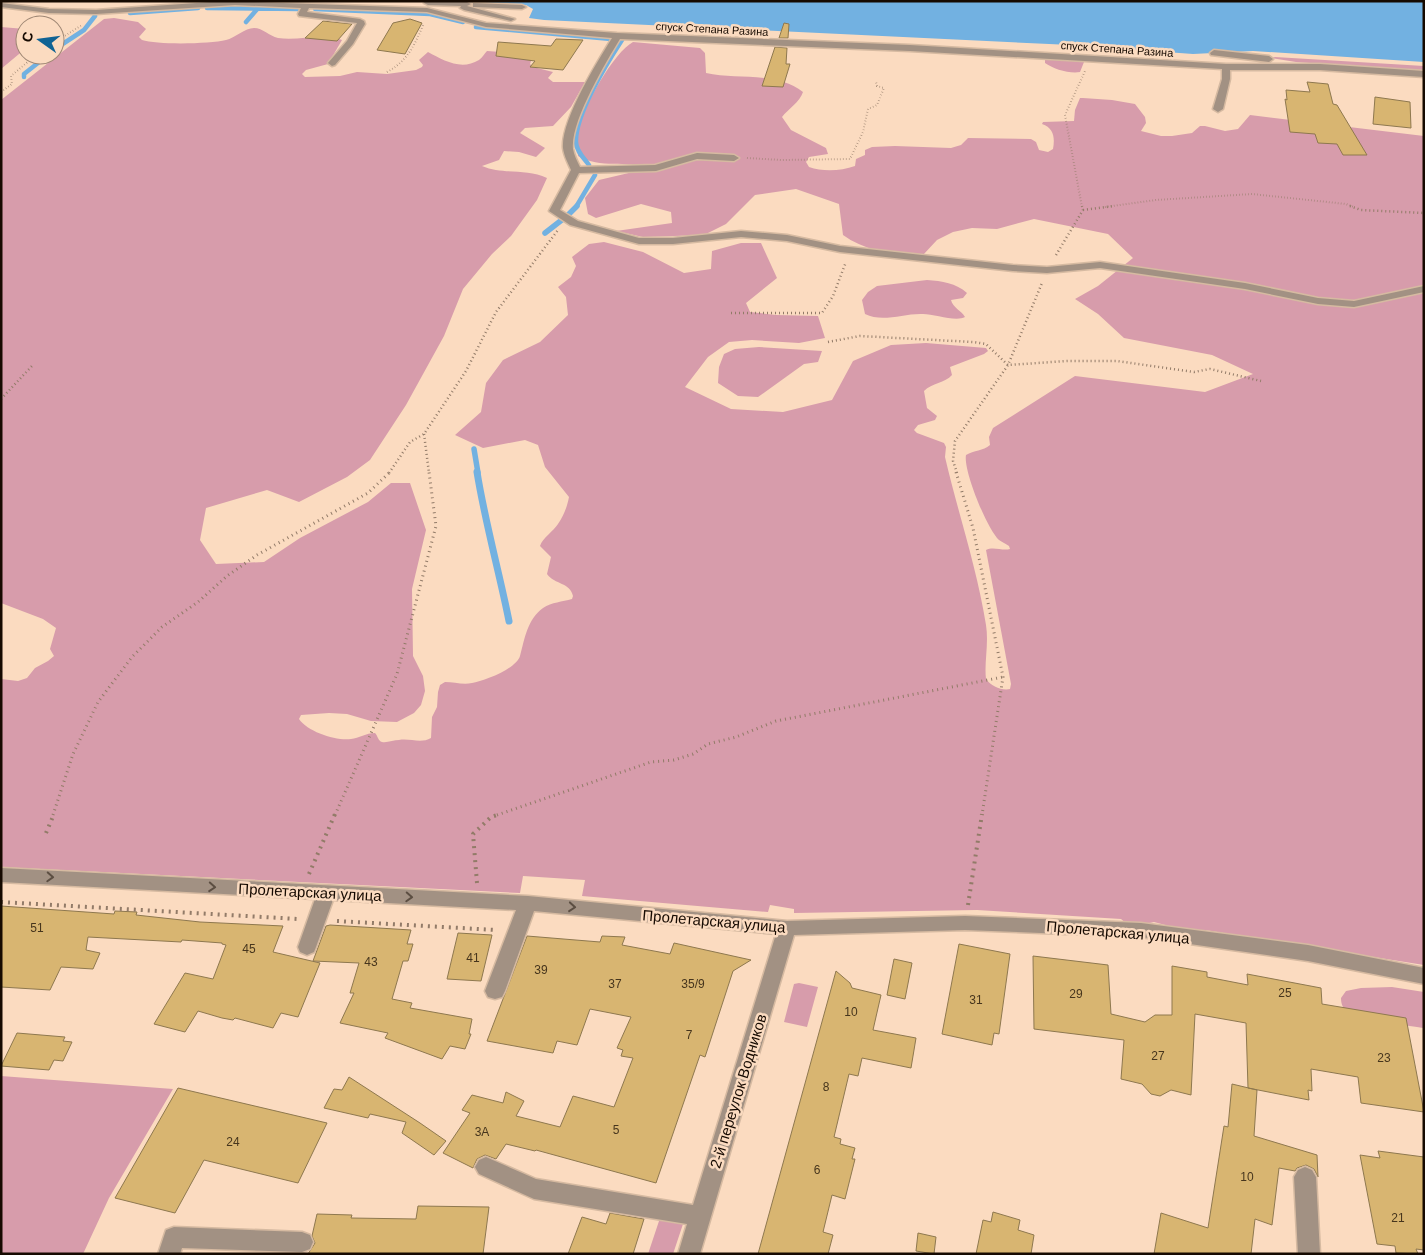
<svg xmlns="http://www.w3.org/2000/svg" width="1425" height="1255" font-family="Arial,sans-serif">
  <rect width="100%" height="100%" fill="#fbdbc0"/>
  <path fill="#d79cab" d="M114,18l24,4 8,7 -7,8 3,3c15,5 68,4 84,0 9,-2 19,-12 28,-12 9,0 15,8 24,10 20,3 46,-5 64,2l-14,24 -22,6 -4,4 3,3 35,-1 17,-4 30,2 29,-4 6,-3 1,-2 -4,-5 9,-8c15,8 33,19 51,8 4,-3 5,-6 8,-9l14,1 31,6 -2,6 3,3 20,5 -5,6 5,4h32l-14,25 -18,19 -28,2 -5,5 25,15 -9,9 -17,-5 -15,-1 -5,9 -17,6c21,9 44,2 65,12l-10,22 -26,36 -19,18 -29,35 -19,47 -38,69 -36,55 -23,17 -48,25 -32,-12 -61,18 -6,32 16,24 48,-2 36,-24 68,-36 23,-19h19l16,47 -14,59 1,67 10,20 2,15 -4,14 -7,8 -17,9 -26,-1 -24,-7 -18,-1 -28,2 -2,4c9,13 37,22 52,20 8,-1 15,-6 24,-6 3,3 3,8 7,9 5,1 12,-2 17,-2 11,-2 22,4 32,-2l1,-21 5,-10 1,-15 2,-7 5,-3c9,0 18,3 27,1 12,-2 44,-14 48,-27 5,-18 7,-36 23,-48 9,-6 19,-6 29,-9l1,-3c-3,-14 -18,-11 -26,-22l4,-17 -11,-11c3,-9 13,-14 18,-22 6,-9 9,-17 11,-27l-24,-30 -7,-22 -13,-5 -42,8 -28,-13 26,-23 5,-29 17,-23 37,-18 28,-27 -2,-18 -8,-10 13,-10 5,-11 -4,-9 17,-13 15,-2 39,10 41,21 27,-4 1,-18 29,-8h20l16,35 -31,25 4,9 26,3 42,1 7,22 -26,5 -47,-3 -23,2 -21,15 -23,30 46,22 52,3 49,-12 21,-39 38,-16 35,-2 60,5 2,3 -4,3 -34,13 2,8c-7,8 -20,8 -28,16l3,17 10,8 -2,4 -17,5 -4,5 3,3 27,10 2,4 -1,10c13,56 32,111 41,168 3,19 -2,37 0,54 5,7 16,12 24,10l1,-5 -25,-134c7,-4 16,1 24,-1l-1,-3c-3,-2 -7,-4 -10,-6 -12,-11 -36,-70 -33,-85 8,-5 17,-4 24,-10l-1,-8 4,-9 82,-52 130,16 48,-18 -41,-19 -88,-17 -26,-24 -23,-15 23,-13 35,-28 -25,-24 -74,-15 -37,10 -25,-1 -19,4 -16,8 -14,15c-26,2 -58,-4 -80,-20l-4,-31 -43,-15 -41,6 -29,29 -22,11 -61,2 -27,-6 56,-8 -1,-11 -30,-8 -45,14 -8,-4 -3,-16 14,-18 51,-12c-25,-8 -49,1 -72,-12 0,-8 -2,-19 0,-27 5,-22 36,-77 55,-87l67,6 5,5 1,20c31,7 70,-2 97,19 -3,10 -15,17 -21,25l9,13 35,18 2,6 -19,3 -3,5 3,5c14,5 32,4 46,-1l1,-7 9,-4v-5l7,-3 23,-1 56,2 10,-3 7,-7 63,1 5,3 3,8 9,2 5,-3c2,-11 1,-21 -11,-25l1,-2 31,-1 1,-11 5,-12h3l29,2 23,4 10,13 1,6 -5,8 20,5h11l20,-3 8,-7h5l20,5 13,-2 12,-14 174,21v829l-219,-35 -17,1 -34,-9 -14,3 -13,-1 -6,-5 -144,-9 -183,3v-4l-24,-4 -2,7 -186,-16 3,-16 -62,-4 -3,17 -519,-26v-188l17,2 9,-3 8,-10 13,-7 6,-5 -4,-7 6,-21 -13,-9 -42,-16v-503l103,-81z
    M1,27l24,2v20l-24,20z
    M1275,57l149,9v5l-128,-9 -25,-4z
    M1045,59l37,2 2,1 -4,10c-10,2 -27,-3 -35,-9z
    M927,280c15,1 29,3 40,13l-4,5 -12,2c2,8 10,10 14,17 -9,5 -31,-3 -42,-3 -19,-1 -40,9 -58,0l-3,-14 6,-8 9,-6z
    M759,347l63,4 -4,11 -14,2 -46,33 -20,-1 -20,-13 1,-16 5,-13 11,-5z
    M799,983l19,4 -11,40 -23,-5 10,-38z
    M1392,987l32,5v36c-16,-2 -68,-9 -79,-19 -3,-2 -4,-7 -4,-11l5,-7 15,-3z
    M1,1076l172,13 -64,109 -26,56h-82z
    M661,1215l23,6 -11,33h-25z"/>
  <path fill="#72b1e1" d="M447,1h977v61l-171,-11 -60,3 -122,-9 -527,-25 -15,-2 4,-9 -7,-4z"/>
  <g fill="none" stroke-linecap="round" stroke-linejoin="round">
    <path stroke="#72b1e1" stroke-width="4.5" d="M207,8l93,1
      M315,9l115,5 33,8
      M130,13l68,-5
      M246,22l13,-15
      M476,27l135,12
      M55,49l29,-19 11,-14
      M24,77v-3l24,-19
      M589,165c-5,-7 -13,-14 -13,-23 -1,-27 31,-79 46,-102
      M576,207l19,-32"/>
    <path stroke="#72b1e1" stroke-width="5.5" d="M569,214l8,-8
      M545,233l18,-14
      M474,449l4,24"/>
    <path stroke="#72b1e1" stroke-width="7" d="M477,472c8,50 22,99 32,149"/>
  </g>
  <path fill="#d8b571" stroke="#8e784f" d="M410,19l12,4 -17,31 -28,-4 16,-27z
    M323,21l29,3 -15,17 -32,-3z
    M784,23l5,1 -1,14h-9z
    M556,39l27,1 -20,30 -33,-3 5,-6 -39,-5 2,-14 53,4z
    M775,47l12,1 -1,16h4l-7,23 -21,-1z
    M1307,82l21,2 5,20 4,1 30,50h-24l-6,-11 -19,-1 -3,-9 -25,-2 -5,-33 2,1 -1,-10 24,2z
    M1375,97l35,5 1,26 -38,-4z
    M1,906l113,8 1,-3 22,1 -1,3 64,7 83,4 -10,26 47,11 -22,54 -17,-4 -8,15 -38,-10 -2,2 -11,-2 -24,-7 -13,21 -31,-8 31,-51 28,6 13,-34 -4,-1v-1l-40,-3 -1,2 -93,-5 -2,13 14,3 -7,16 -32,-2 -11,23 -49,-3z
    M330,925l81,5 -4,14h6l-5,17h-5l-11,38 20,4 -2,5 62,11 -3,15h2l-6,15 -15,-3 -8,13 -57,-21 3,-5 -48,-10 14,-30h-4l9,-30 -46,-2 13,-35z
    M458,933l34,2 -11,46 -34,-2z
    M527,936l73,6 2,-6 23,1 -3,8 48,9 4,-11 77,17 -18,11 -28,86 -5,-2 -44,128 -120,-33 -1,1 -29,-7 -10,15 -11,-4 -8,4 -4,9 -30,-15 27,-40 -8,-3 10,-15 31,8 3,-11 18,9 -8,15 44,11 13,-31 41,11 19,-49 -12,-2 2,-6 -6,-2 14,-31 -41,-8 -13,36 -20,-4 -4,12 -66,-12z
    M959,944l51,10 -11,80 -5,-1 -2,12 -50,-11z
    M1033,956l75,9 3,49 34,8 10,-7h17v-49l35,6v5l41,8 -1,-11 74,14 1,16 84,14 18,94 -63,-9 -3,-26 -47,-8 1,22 -4,-1 1,10 -61,-12 -2,-65 -51,-9 -4,81 -20,-5 -11,6 -9,-2 -9,-10 -21,-5 3,-39 -90,-11z
    M894,959l18,4 -7,36 -18,-4z
    M836,971l14,12 2,5 29,7 -8,35 43,8 -5,30 -49,-10 -4,18 -9,-2 -15,63 7,2 -1,5 15,4 -3,11h3l-10,40 -13,-4 -9,37 10,3 -5,19h-70z
    M17,1033l48,4 -2,4 9,1 -9,19 -9,-1 -5,10 -48,-4z
    M349,1077l71,46 26,18 -12,14 -32,-22 4,-11 -36,-8 -2,4 -44,-10 10,-19 8,1z
    M1232,1084l25,6 -3,46 63,19 1,22 -4,-8 -8,-4 -9,3 -2,3 -16,-3 -7,57 -17,-6 -4,35h-97l7,-41 47,15 16,-102 4,1z
    M178,1088l149,35 -29,60 -94,-23 -29,53 -60,-15z
    M1378,1151l46,6v93l-8,-1 2,5 -22,-1 -1,-7 -18,-2 -17,-89 20,3z
    M418,1206l71,1 -6,47h-175l7,-11 -3,-7 5,-22 35,1 -1,3 65,1z
    M993,1212l27,8 -2,10 16,5 -3,19h-55l7,-34 8,2z
    M610,1213l34,6 -11,35h-65l14,-37 24,7z
    M918,1233l18,4 -2,17 -18,-3z"/>
  <g fill="none" stroke-linecap="round" stroke-linejoin="round">
    <g stroke="#d6baa1" stroke-width="3">
      <path id="minor" d="M225,1l202,7 59,15 131,10 293,12 316,19h94l104,7v6l-104,-7h-90v9l-7,30 -5,3 -5,-3 9,-30v-10l-312,-18 -290,-12c-14,23 -50,83 -47,110 1,6 4,12 7,18l75,-2 42,-12 37,2 5,3 -5,3 -37,-2 -41,12 -77,2 -19,37 18,11 61,17h34l68,-7 46,4 53,11 173,19 34,2 53,-5 145,21 73,15 36,3 70,-15v6l-70,15 -36,-3 -73,-15 -145,-21 -53,5 -34,-2 -173,-19 -53,-11 -46,-4 -68,7h-34l-69,-19 -21,-14 22,-41c-3,-7 -7,-14 -8,-22 -2,-28 34,-86 49,-110l-126,-11 -59,-15 -118,-4 -2,4 53,7 4,2 1,3 -12,20 -18,21 -3,1 -4,-3 19,-22 10,-18 -58,-7 -1,-2 3,-6 -66,-3 -139,9 -47,-1 -48,-6v-4l48,6 47,1z
        M425,1l42,1 4,2 -4,2 48,13 -4,2 -47,-11 -4,-2 1,-2 -33,-1 -4,-2z
        M473,3l49,2 4,2 -4,2 -46,-2h-3z
        M1214,50l55,6 4,3 -4,3 -58,-7 -1,-2z
        M1,868l527,28 259,25 178,-5 176,7 167,22 116,23v16l-116,-23 -167,-24 -176,-7 -171,5 -94,319h-22l9,-30 -153,-25 -55,-25 -4,-7 4,-7 7,-3 50,22 157,26 83,-271 -242,-23 -29,80 -3,6 -7,2 -7,-2 -3,-6 31,-81 -183,-10 -17,47 -2,5 -7,3 -7,-3 -2,-5 17,-48 -314,-17z
        M1305,1167l7,3 4,7 4,77h-22l-4,-77 4,-7z
        M174,1227l128,5 8,3 3,7 -3,7 -8,3 -120,-4 -2,6h-22l8,-24z"/>
    </g>
    <path stroke="#927b68" stroke-width="2" stroke-dasharray="0.5 2.5" stroke-linecap="butt" d="M55,42l27,-17
      M387,72c21,-11 28,-28 37,-49
      M1,92l11,-8 -1,-8 25,-21
      M747,158l34,2 69,-1 13,-27 5,-23 9,-4 7,-17 -7,-2 -1,-4
      M1082,207l-17,-92 20,-44
      M1105,207l51,-7 96,-6 94,10 8,3"/>
    <path stroke="#927b68" stroke-width="2.5" stroke-dasharray="1 3" stroke-linecap="butt" d="M1350,206l11,4 63,3
      M1083,210l31,-4
      M1056,255l27,-45 -1,-4
      M731,313h91l11,-17 13,-34
      M828,342l32,-6 113,6 13,2 22,21 59,-4h50l77,11 16,-3 51,12
      M1,399l31,-33
      M424,434l5,39
      M389,473l21,-31 14,-8 42,-63 30,-59 62,-82
      M957,473l-4,-12 2,-20 53,-76 34,-82"/>
    <path stroke="#927b68" stroke-width="3" stroke-dasharray="1 4" stroke-linecap="butt" d="M956,472l17,56 30,149 -21,138
      M53,815l20,-61 25,-52 34,-45 30,-30 36,-25 29,-26 30,-21 111,-62 22,-21
      M335,815l62,-141 39,-148 -7,-54
      M497,815l154,-53 23,-2 19,-6 15,-10 28,-7 40,-16 227,-44"/>
    <path stroke="#927b68" stroke-width="4" stroke-dasharray="2 5" stroke-linecap="butt" d="M46,833l8,-19
      M309,874l26,-60
      M477,883l-4,-49 18,-17 9,-3
      M1,902l297,17
      M968,905l14,-91
      M337,921l159,9"/>
    <use href="#minor" fill="#a29183" fill-rule="evenodd"/>
  </g>
  <defs><path id="oneway-chevron" d="M-2-3.5L2.5 0L-2 3.5" fill="none" stroke-width="1.6" stroke-linecap="round" stroke-linejoin="round" transform="scale(1.25)"/></defs>
  <g stroke="#5c4e42">
    <use href="#oneway-chevron" transform="translate(50 877) rotate(3)"/>
    <use href="#oneway-chevron" transform="translate(212 887) rotate(4)"/>
    <use href="#oneway-chevron" transform="translate(409 897) rotate(3)"/>
    <use href="#oneway-chevron" transform="translate(572 907) rotate(5)"/>
  </g>
  <g text-anchor="middle" dominant-baseline="central" stroke-width="5" stroke-linejoin="round" paint-order="stroke">
    <g font-size="11" fill="#160a01" stroke="#fbdbc0">
      <text transform="translate(712 29) rotate(3)">спуск Степана Разина</text>
      <text transform="translate(1117 49) rotate(4)">спуск Степана Разина</text>
    </g>
    <g font-size="12" fill="#46351d">
      <text x="37" y="928">51</text>
      <text x="249" y="949">45</text>
      <text x="473" y="958">41</text>
      <text x="371" y="962">43</text>
      <text x="541" y="970">39</text>
      <text x="615" y="984">37</text>
      <text x="693" y="984">35/9</text>
      <text x="1285" y="993">25</text>
      <text x="1076" y="994">29</text>
      <text x="976" y="1000">31</text>
      <text x="851" y="1012">10</text>
      <text x="689" y="1035">7</text>
      <text x="1158" y="1056">27</text>
      <text x="1384" y="1058">23</text>
      <text x="826" y="1087">8</text>
      <text x="616" y="1130">5</text>
      <text x="482" y="1132">3А</text>
      <text x="233" y="1142">24</text>
      <text x="817" y="1170">6</text>
      <text x="1247" y="1177">10</text>
      <text x="1398" y="1218">21</text>
    </g>
    <g font-size="15" fill="#160a01" stroke="#fbdbc0">
      <text transform="translate(310 892) rotate(3)">Пролетарская улица</text>
      <text transform="translate(714 921) rotate(5)">Пролетарская улица</text>
      <text transform="translate(1118 932) rotate(5)">Пролетарская улица</text>
      <text transform="translate(738 1091) rotate(-73)">2-й переулок Водников</text>
    </g>
  </g>
  <rect width="1425" height="1255" fill="none" stroke="#160a01" stroke-width="5"/>
  <g transform="translate(40 40) rotate(284)"><circle r="24" fill="#fbdbc0" stroke="#9f8774"/>
  <path d="M0-4L9 19L0 12L-9 19Z" fill="#106394"/>
  <text y="-8" font-size="14" font-weight="bold" text-anchor="middle" fill="#160a01">С</text>
  </g>
</svg>
